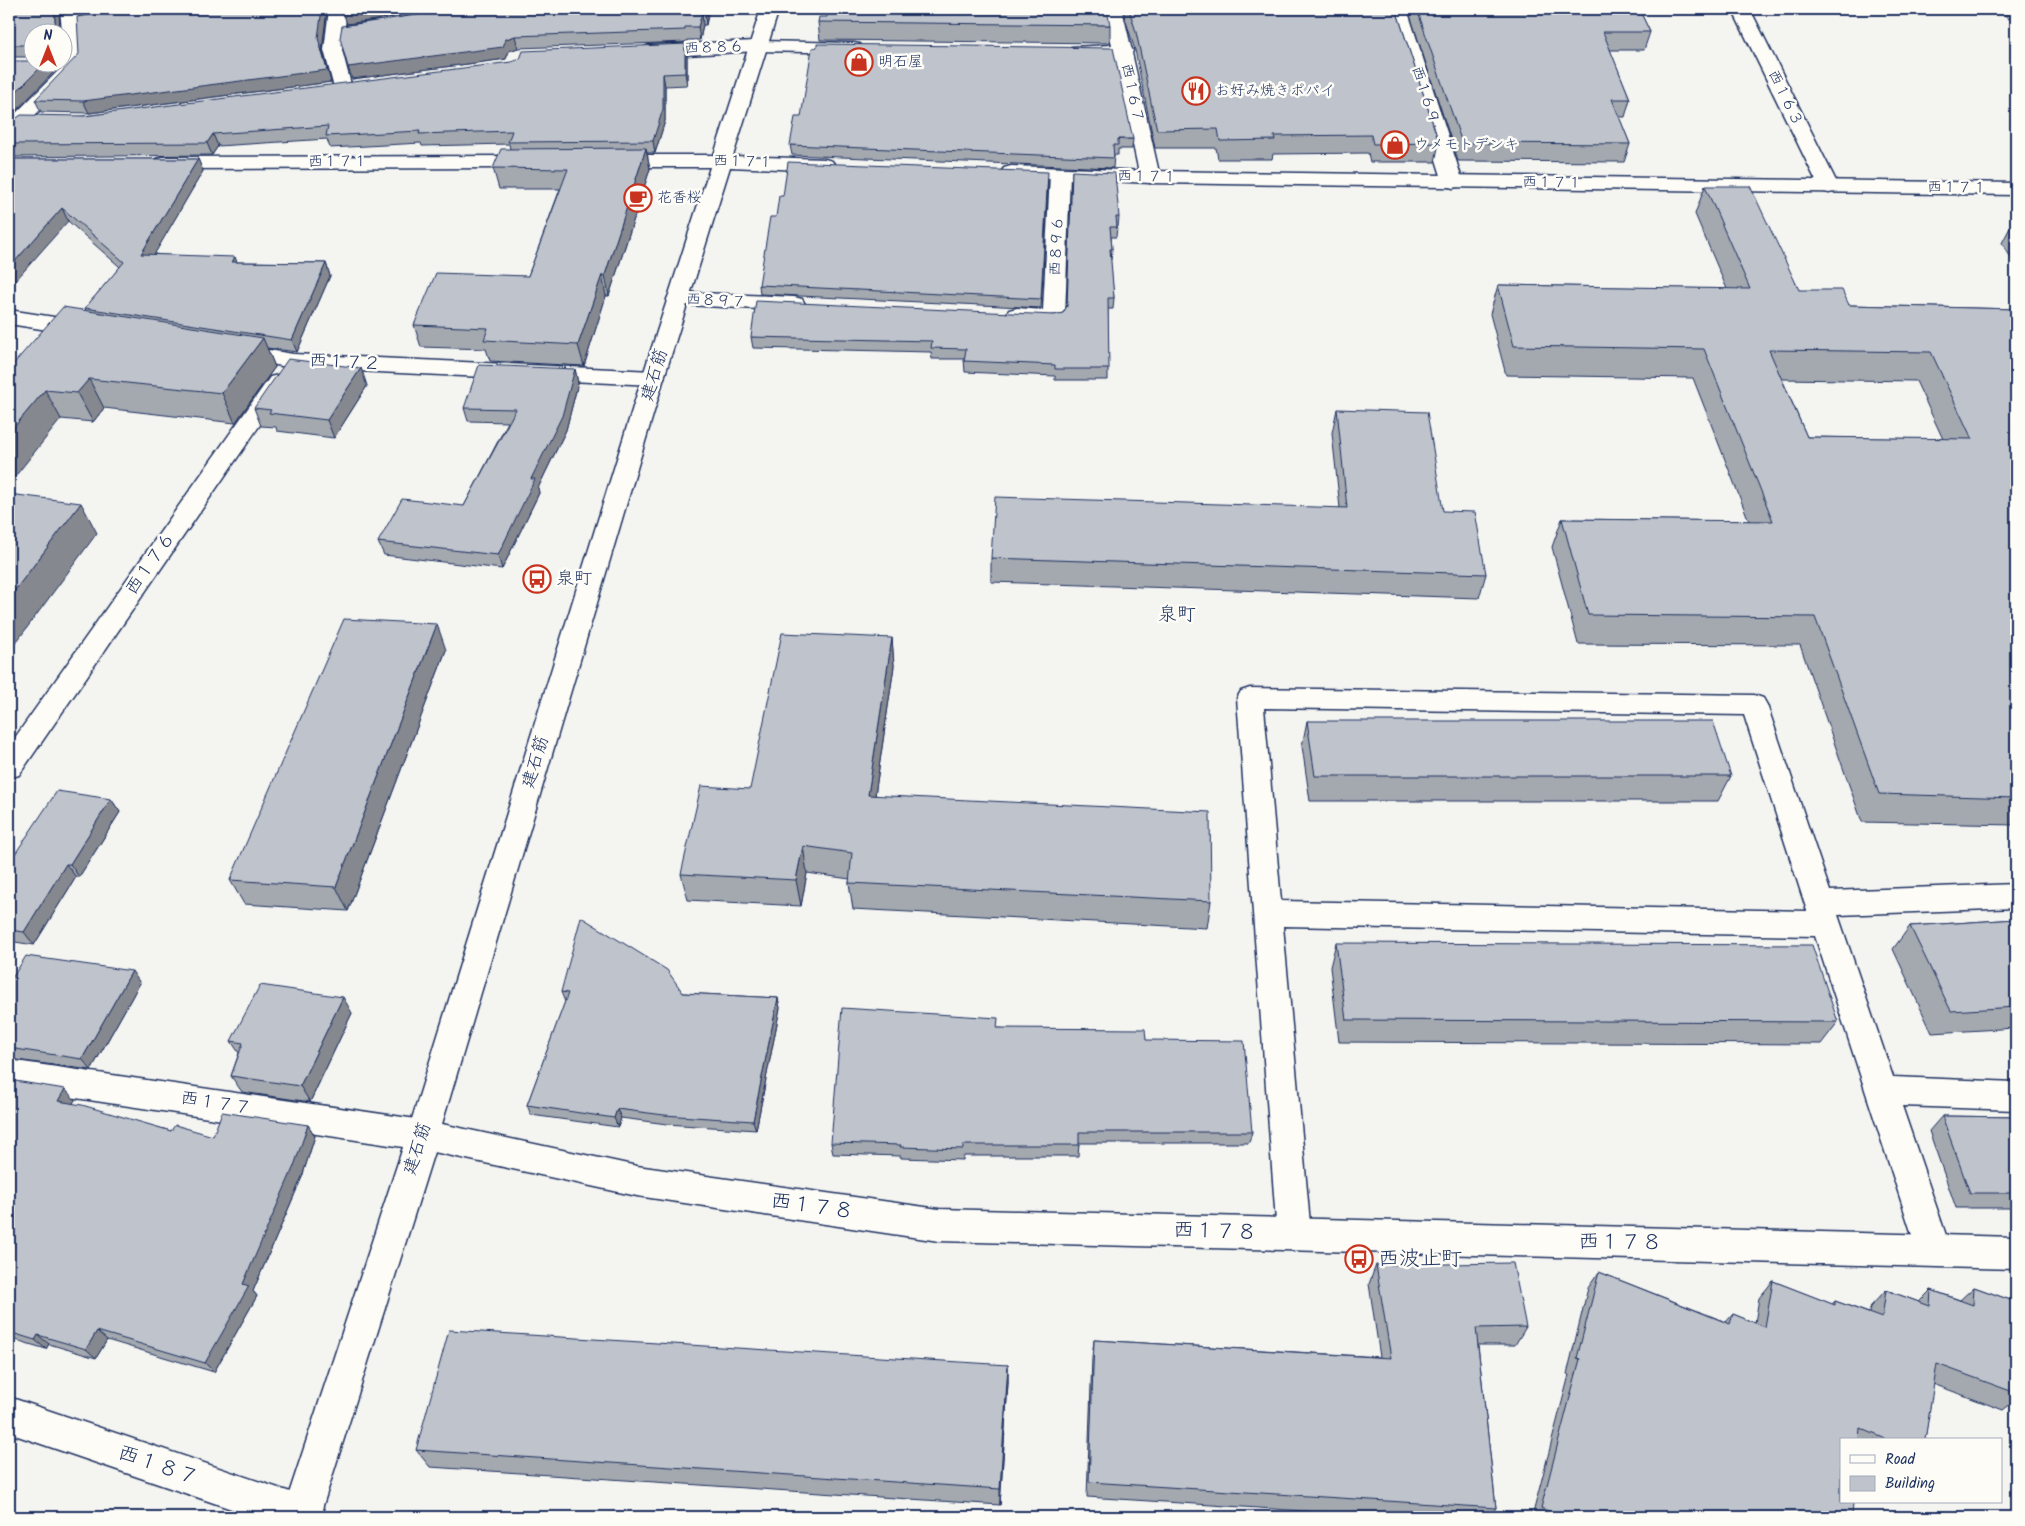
<svg xmlns="http://www.w3.org/2000/svg" width="2025" height="1526" font-family="Kalam,'Klee One',sans-serif">
  <rect width="100%" height="100%" fill="#f4f4f1"/>
  <filter id="ink" filterUnits="userSpaceOnUse"><feTurbulence type="fractalNoise" baseFrequency=".02" numOctaves="2"/><feDisplacementMap in="SourceGraphic" scale="10" xChannelSelector="R" yChannelSelector="G"/><feConvolveMatrix kernelMatrix="1 2 1 2 8 2 1 2 1" color-interpolation-filters="sRGB"/></filter>
  <g filter="url(#ink)">
    <g fill="none" stroke-linecap="round" stroke-linejoin="round">
      <g stroke="#1b2f5e" stroke-width="3">
        <path id="minor" d="M60,9h18l5,56 -67,70 -7,2v-17l56,-56z
          M329,9h18l-2,17 34,-5 6,1 3,4 -3,4 -41,7 -2,13 10,38 -2,4 -7,2 -7,-2 -2,-4 -10,-38z
          M1104,9h18l9,38 2,4 -1,2 28,124 -3,4 -7,2 -7,-2 -3,-4 -26,-120 -43,-2 -3,-4 3,-4 41,-2z
          M1389,9h18l56,173 -3,4 -7,2 -7,-2 -3,-4z
          M1732,9h18l89,178 -3,4 -7,2 -7,-2 -3,-4z
          M758,41l96,2 6,1 3,4 -3,4 -6,1 -96,-2 -108,6 -6,-2 -3,-4 3,-4 6,-2z
          M610,155h112l7,2 3,4 -3,4 -7,2h-112l-7,-2 -3,-4 3,-4z
          M532,156l7,2 3,4 -3,4 -7,2 -369,1 -7,-2 -3,-4 3,-4 7,-2z
          M1060,168l7,2 3,4 -5,143 -3,5 -8,2 -45,-4 -3,-5 3,-5 8,-2 26,2 7,-136 3,-4z
          M678,292l116,5 8,2 3,5 -3,5 -8,2 -124,-7 -3,-5 3,-5z
          M9,310l77,12 8,2 3,5 -3,5 -8,2 -77,-12z
          M233,344l60,10 360,17 8,2 3,5 -3,5 -8,2 -360,-17 -68,-12 -3,-5 3,-5z
          M278,375l8,2 3,5 -3,5 -267,388 -10,3v-32l261,-369z
          M1250,688l504,7 9,3 4,7 63,186 186,-7v24l-178,7 55,162 123,5v28l-114,-4 49,144 -5,11 -12,5 -12,-5 -5,-11 -102,-314 -532,-10 28,309 -5,11 -12,5 -12,-5 -5,-11 -40,-537 4,-7zM1264,708l480,7 63,196 -526,-10z
          M9,1060l414,60 11,5 5,10 -5,10 -11,5 -414,-62z
          M9,1397l299,101 13,6 6,13h-72l-246,-84z"/>
      </g>
      <g stroke="#1b2f5e" stroke-width="3">
        <path id="tertiary" d="M761,9h18l-46,147 92,3 7,2 3,4 -3,4 -7,2 -95,-4 -66,211 -222,746 195,42 302,43 1077,28v32l-1077,-28 -302,-45 -203,-44 -114,363 -1,2h-36l-1,-2 125,-380 235,-757z
          M1011,166l139,5 866,12v12l-866,-12 -146,-7 -3,-4 3,-4z"/>
      </g>
      <use href="#minor" fill="#fdfcf7" fill-rule="evenodd"/>
      <use href="#tertiary" fill="#fdfcf7" fill-rule="evenodd"/>
    </g>
    <path fill="#a4a8af" stroke="#1b2f5e" fill-rule="evenodd" d="M9,9h50l1,23h-28v26v-1h-23z
      M327,9l-5,41 9,32 -242,31 -48,-1 -6,-12z
      M458,9h251l-3,16h-3l-3,15h-13v2l-169,6 -9,3 -3,8 -154,20z
      M1122,9h274l43,134 -4,19h-65l-2,-9 -95,1 -1,5h-54l-2,-11h-61l-20,-98z
      M1408,9h231l11,23 -6,18h-34l20,49 -5,18h-6l11,27 -6,18 -166,-1z
      M1998,9h18v10h-7z
      M827,17l283,8v18l-290,-3 -2,-18z
      M685,44l2,12v29l-22,1v35l-10,32h-8l3,16 -41,127h-3l-22,70 -94,-5 -4,-12 -65,-2 -7,-22 114,-49 32,-87h-61l-6,-21 17,-19 -1,-5 -87,2 -1,-3 -91,5 -3,-9 -109,7 -6,9 -203,2v-36l75,-5z
      M1133,139l-1,10h-14v6h-4l-1,13 -321,-13 -2,-10z
      M9,159h189l5,12 -49,83 83,8 89,1 4,13 -33,76 -30,-4 8,19 -40,56 -131,-15 -11,14 -32,-3 -52,-50 77,-58 -1,-3 35,-41 -52,-46z
      M1072,171l47,46 -1,10h-1l-1,10h-5l1,12 -1,11h-1l4,38 -1,11h-5v71h-53v-4l-90,-4 -1,-13h-32l-1,-7 -178,-4 -2,-11 303,-22 9,-2 4,-7z
      M1048,181l-7,127 -281,-14 -1,-9z
      M1705,186l94,104 50,15 167,4v516l-154,-3 -62,-177 -222,-1 -26,-97 10,-28 187,2 -56,-143 -187,-3 -16,-61 8,-29 229,4 -32,-75zM1782,379l134,2 27,58 -136,-2z
      M2016,216v50l-14,-23z
      M361,368l6,18 -33,52 -57,-7 -1,-4 -15,-1 -7,-18z
      M575,369l3,14 -12,47 -28,58 1,5 -37,76 -118,-14 -6,-13 86,-36 44,-84 -40,-1 -4,-13z
      M1337,409l106,102 43,63 -7,24 -488,-16v-24l349,-50 -8,-75z
      M892,638l2,28 -19,129 336,106 -4,27 -354,-19 -4,-26 1,-4 -43,-6 -6,33 -113,-6 -7,-26 69,-85z
      M446,650l-98,261 -104,-7 -14,-24z
      M1307,721l424,55 -13,25h-408l-8,-55z
      M111,799l9,13 -41,65h-3l-42,68 -25,-4v-78z
      M2016,919v109l-84,5 -39,-84 17,-23z
      M1336,943l502,79 -17,22 -482,-2 -9,-75z
      M9,983h131l-49,87 -82,-11z
      M561,992l122,1 95,5 2,10 -24,122 -89,-6 -46,-6 -3,9 -87,-12 -4,-10 38,-103z
      M352,1013l-42,89 -68,-10 -11,-16 8,-23 -8,-12z
      M998,1028l148,12 106,92 -3,11h-170l-1,13h-114l-1,4 -62,-2v-2l-68,-2 -2,-11z
      M9,1080l66,20 -3,4 99,27 42,5 95,-11 7,11 -13,41 -49,114 4,5 -43,76 -107,-32 -11,18 -47,-14 -3,5 -37,-11z
      M1942,1116l74,1v91h-60l-27,-77z
      M1376,1265l150,62 -11,18h-37l18,163 -7,9h-91l-311,-20 5,-140 2,-17 286,17 -11,-73z
      M1599,1272l127,50 7,-8 22,9 4,-25 14,-17 59,23 3,-3 34,12 1,-6 16,-17 33,12 12,-12 29,10 14,-13 42,15v98l-13,10 -70,-26 -8,56h-84l11,77h-320l37,-142 -2,-1 21,-86z
      M1008,1365v18l-8,122 -570,-38 -14,-17z"/>
    <path fill="#86888f" stroke="#1b2f5e" d="M54,9h5l1,23h-4z
      M78,9h42l-39,6z
      M322,9h5l-5,41 9,32 -242,31 -6,-12z
      M363,9h86l-102,15 -4,-12z
      M705,9h4l-3,16 -1,-12z
      M702,13l1,12 -3,15 -2,-13z
      M515,36l3,12 -9,3 -3,8 -154,20 -4,-12 158,-28z
      M685,44l2,12v29l-2,-12z
      M46,62h3l4,11 -44,45v-19z
      M663,74l2,12v35l-10,32 -2,-12z
      M213,134l5,12 -6,9 -5,-12z
      M646,148l4,21 -41,127 -4,-21z
      M198,159l5,12 -56,96 -6,-13z
      M62,208l6,13 -59,67v-20z
      M235,257l5,12 -8,-7z
      M326,263l4,13 -33,76 -5,-12z
      M602,275l4,21 -22,70 -6,-21z
      M263,338l12,29 -40,56 -13,-30z
      M361,368l6,18 -33,52 -7,-18z
      M575,369l3,14 -12,47 -28,58 1,5 -37,76 -4,-14 33,-76z
      M89,379l15,29 -11,14 -16,-29z
      M45,390l16,29 -52,65v-51z
      M81,503l16,30 -88,119v-54z
      M437,624l9,26 -98,261 -12,-24z
      M892,638l2,28 -23,156 -3,-27z
      M111,799l9,13 -41,65 -9,-13z
      M803,846l4,27 -6,33 -5,-26z
      M66,864l10,13 -42,68 -10,-13z
      M132,971l8,12 -49,87 -9,-11z
      M343,997l9,16 -42,89 -10,-16z
      M778,998l2,10 -24,122 -3,-9z
      M65,1089l10,11 -8,12 -9,-11z
      M617,1109l4,9 -3,9 -4,-9z
      M308,1125l7,11 -13,41 -49,114 4,5 -43,76 -9,-9 38,-79z
      M97,1331l10,9 -11,18 -10,-9z
      M38,1335l11,9 -3,5 -11,-9z
      M1008,1365v18l-8,122v-16z"/>
    <path fill="#bfc3cc" stroke="#1b2f5e" fill-rule="evenodd" d="M9,9h45l2,23h-24v16h-4l-2,-3h-17z
      M128,9h194l-4,29 9,32 -244,31 -48,-1 44,-46 -2,-37z
      M344,9h19l-20,3z
      M457,9h248v4h-3l-4,14h-13v3l-170,6 -9,3 -3,8 -155,20 -8,-29 2,-12z
      M827,9h280l3,16 -292,-3 1,-5h8z
      M1129,9h267l43,134 -66,1 -2,-9 -97,1 1,4 -55,1 -2,-12 -61,1 -21,-98z
      M1417,9h222l11,23h-47l27,67h-18l18,45 -168,-1z
      M685,44v29l-22,1v35l-10,32 -145,1 4,-11 -93,3 1,-3 -94,5 2,-10 -115,8 -6,9 -198,1v-23l5,-1 7,-5 63,1 427,-54 9,-3 3,-8z
      M817,44l296,4 20,91h-15v6h-5l1,13 -324,-13 5,-28h6l11,-69 5,-1z
      M9,61h23v1h14l-37,37z
      M646,148l-41,127h-3l-24,70 -94,-5 4,-12 -74,-3 22,-52 92,3 40,-107 -75,-1 8,-19z
      M9,159h189l-57,95 94,3 -3,5 94,1 -34,77 -207,-32 39,-46 -62,-54 -53,60z
      M788,162l260,10 -7,127 -282,-14 11,-68h6l3,-21h4z
      M1072,171l43,2 4,44h-3l1,10h-7l2,22h-2l4,49h-6l1,71h-54v-4l-91,-4 2,-12 -35,-1 1,-7 -181,-4 5,-36 298,14 9,-2 4,-7z
      M1705,186h45l49,104h43l7,15 167,4v489l-137,-4 -64,-177 -227,-2 -26,-96 211,2 -69,-172 -190,-3 -16,-61 252,4zM1769,350l162,2 41,87 -165,-2z
      M63,307l200,31 -41,55 -133,-14 -12,14 -32,-3 -36,43v-64z
      M288,359l73,9 -34,52 -58,-7 2,-3 -17,-2z
      M479,365l96,4 -13,47 -31,63h4l-37,76 -120,-13 24,-43 62,7 52,-97 -52,-1z
      M1337,409l90,3 16,99 32,1 11,62 -495,-16 4,-61 352,11z
      M9,494l72,9 -72,95z
      M344,619l93,5 -101,263 -106,-7z
      M782,633l110,5 -24,157 342,17 1,89 -362,-18 3,-30 -49,-7 -7,34 -115,-6 20,-88 49,3z
      M1307,721h406l18,55h-416z
      M57,791l54,8 -41,65h-4l-42,68 -15,-2v-67z
      M581,917l86,53 16,23 95,5 -25,123 -89,-6 -47,-6 -3,9 -87,-13 41,-112 -7,-1z
      M2016,919v88l-65,4 -41,-85z
      M1336,943l476,2 26,77 -492,-2z
      M26,956l106,15 -50,88 -73,-11v-65z
      M260,985l83,12 -43,89 -69,-10 12,-33 -12,-2z
      M842,1008l156,10 -1,10 148,1 1,11 98,1 8,91h-173v13h-116v4l-63,-2 1,-2 -70,-2z
      M9,1080l56,9 -7,12 24,4 89,26 4,-6 38,11 9,-24 86,13 -14,41 -51,118 6,2 -44,77 -108,-32 -11,18 -48,-14 -3,5 -26,-8z
      M1942,1116l74,1v76h-46z
      M1513,1263l13,64 -50,1 20,180 -407,-26 5,-142 297,18 -15,-93z
      M1599,1272l131,52 3,-10 32,13 8,-46 62,24v-4l47,17 4,-28 44,16 1,-16 42,15 1,-18 42,15v91l-79,-29 -12,76h-37l-28,-12 -1,12h-18v62h12l-1,15h-289l-22,-9 39,-149 -3,-1z
      M449,1330l559,35 -8,124 -584,-39z"/>
  </g>
  <defs>
    <g id="shop-ring" transform="scale(1.4375)"><circle r="9.5" fill="#fdfcf7" stroke="#c8321e" stroke-width="1.5"/><path d="M-5-2.5h2.3a2.7 3.5 0 0 1 5.4 0H5L5.5 6h-11ZM-1.5-2.5h3a1.5 2.3 0 0 0-3 0Z" fill="#c8321e"/></g>
    <g id="restaurant-ring" transform="scale(1.4375)"><circle r="9.5" fill="#fdfcf7" stroke="#c8321e" stroke-width="1.5"/><path d="M-5-6h1v4h1v-4h1v4h1v-4h1v5L-1.5 .5V6h-2V.5L-5-1ZM5-6V6H3V1.5H1.5Q1.5-4 5-6Z" fill="#c8321e"/></g>
    <g id="cafe-ring" transform="scale(1.4375)"><circle r="9.5" fill="#fdfcf7" stroke="#c8321e" stroke-width="1.5"/><path d="M-5.5-4.5H6V0H3Q3 3.5 0 3.5H-2.5Q-5.5 3.5-5.5 0ZM3-3.2v2h1.7v-2ZM-6 4.5H4V6H-6Z" fill="#c8321e"/></g>
    <g id="bus-ring" transform="scale(1.4375)"><circle r="9.5" fill="#fdfcf7" stroke="#c8321e" stroke-width="1.5"/><path d="M-5-6H5V4H4V6H2V4H-2V6H-4V4H-5ZM-3.5-4V0h7V-4ZM-3.5 1.2v1.5H-2V1.2ZM2 1.2v1.5H3.5V1.2Z" fill="#c8321e"/></g>
  </defs>
  <g fill-rule="evenodd">
    <use href="#shop-ring" x="859" y="62"/>
    <use href="#restaurant-ring" x="1196" y="91"/>
    <use href="#shop-ring" x="1395" y="145"/>
    <use href="#cafe-ring" x="638" y="198"/>
    <use href="#bus-ring" x="537" y="579"/>
    <use href="#bus-ring" x="1359" y="1259"/>
  </g>
  <g text-anchor="middle" dominant-baseline="central" stroke-width="5" stroke-linejoin="round" paint-order="stroke">
    <g font-size="15" fill="#1b2f5e" stroke="#fdfcf7">
      <text transform="translate(714 48) rotate(-2)">西８８６</text>
      <text transform="translate(1132 93) rotate(78)">西１６７</text>
      <text transform="translate(1425 95) rotate(72)">西１６９</text>
      <text transform="translate(1785 98) rotate(64)">西１６３</text>
      <text x="338" y="162">西１７１</text>
      <text transform="translate(743 162) rotate(2)">西１７１</text>
      <text transform="translate(1147 177) rotate(1)">西１７１</text>
      <text transform="translate(1552 183) rotate(1)">西１７１</text>
      <text transform="translate(1957 188) rotate(1)">西１７１</text>
      <text transform="translate(1057 246) rotate(-87)">西８９６</text>
      <text transform="translate(716 301) rotate(3)">西８９７</text>
    </g>
    <g font-size="15" fill="#1b2f5e" stroke="#fdfcf7" text-anchor="start">
      <text x="878" y="62">明石屋</text>
      <text x="1215" y="91">お好み焼きポパイ</text>
      <text x="1414" y="145">ウメモトデンキ</text>
      <text x="657" y="198">花香桜</text>
    </g>
    <g font-size="18" fill="#1b2f5e" stroke="#fdfcf7">
      <text transform="translate(345 363) rotate(3)">西１７２</text>
      <text transform="translate(655 375) rotate(-73)">建石筋</text>
      <text transform="translate(151 564) rotate(-55)">西１７６</text>
      <text transform="translate(536 762) rotate(-73)">建石筋</text>
      <text transform="translate(216 1104) rotate(9)">西１７７</text>
      <text transform="translate(418 1149) rotate(-72)">建石筋</text>
    </g>
    <g font-size="18" fill="#1b2f5e" stroke="#fdfcf7" text-anchor="start">
      <text x="556" y="579">泉町</text>
    </g>
    <g font-size="19" fill="#1b2f5e" stroke="#fdfcf7">
      <text x="1177" y="615">泉町</text>
    </g>
    <g font-size="21" fill="#1b2f5e" stroke="#fdfcf7">
      <text transform="translate(812 1207) rotate(8)">西１７８</text>
      <text transform="translate(1215 1232) rotate(2)">西１７８</text>
      <text transform="translate(1620 1243) rotate(1)">西１７８</text>
      <text transform="translate(158 1466) rotate(19)">西１８７</text>
    </g>
    <g font-size="21" fill="#1b2f5e" stroke="#fdfcf7" text-anchor="start">
      <text x="1378" y="1259">西波止町</text>
    </g>
  </g>
  <rect width="2025" height="1526" fill="none" stroke="#fdfcf7" stroke-width="30"/>
  <rect x="15" y="15" width="1995" height="1496" fill="none" stroke="#1b2f5e" stroke-width="2" filter="url(#ink)"/>
  <rect x="1840" y="1438" width="162" height="65" fill="#fdfcf7" stroke="#a3aaba"/>
  <rect x="1850" y="1455" width="25" height="8" fill="#fdfcf7" stroke="#a3aaba"/>
  <text x="1885" y="1464" font-size="15" fill="#1b2f5e">Road</text>
  <rect x="1850" y="1476" width="25" height="15" fill="#bfc3cc" stroke="#a3aaba"/>
  <text x="1885" y="1488" font-size="15" fill="#1b2f5e">Building</text>
  <g transform="translate(48 48)"><circle r="24" fill="#fdfcf7" stroke="#a3aaba"/>
  <path d="M0-4L9 19L0 12L-9 19Z" fill="#c8321e"/>
  <text y="-8" font-size="14" font-weight="bold" text-anchor="middle" fill="#1b2f5e">N</text>
  </g>
</svg>
